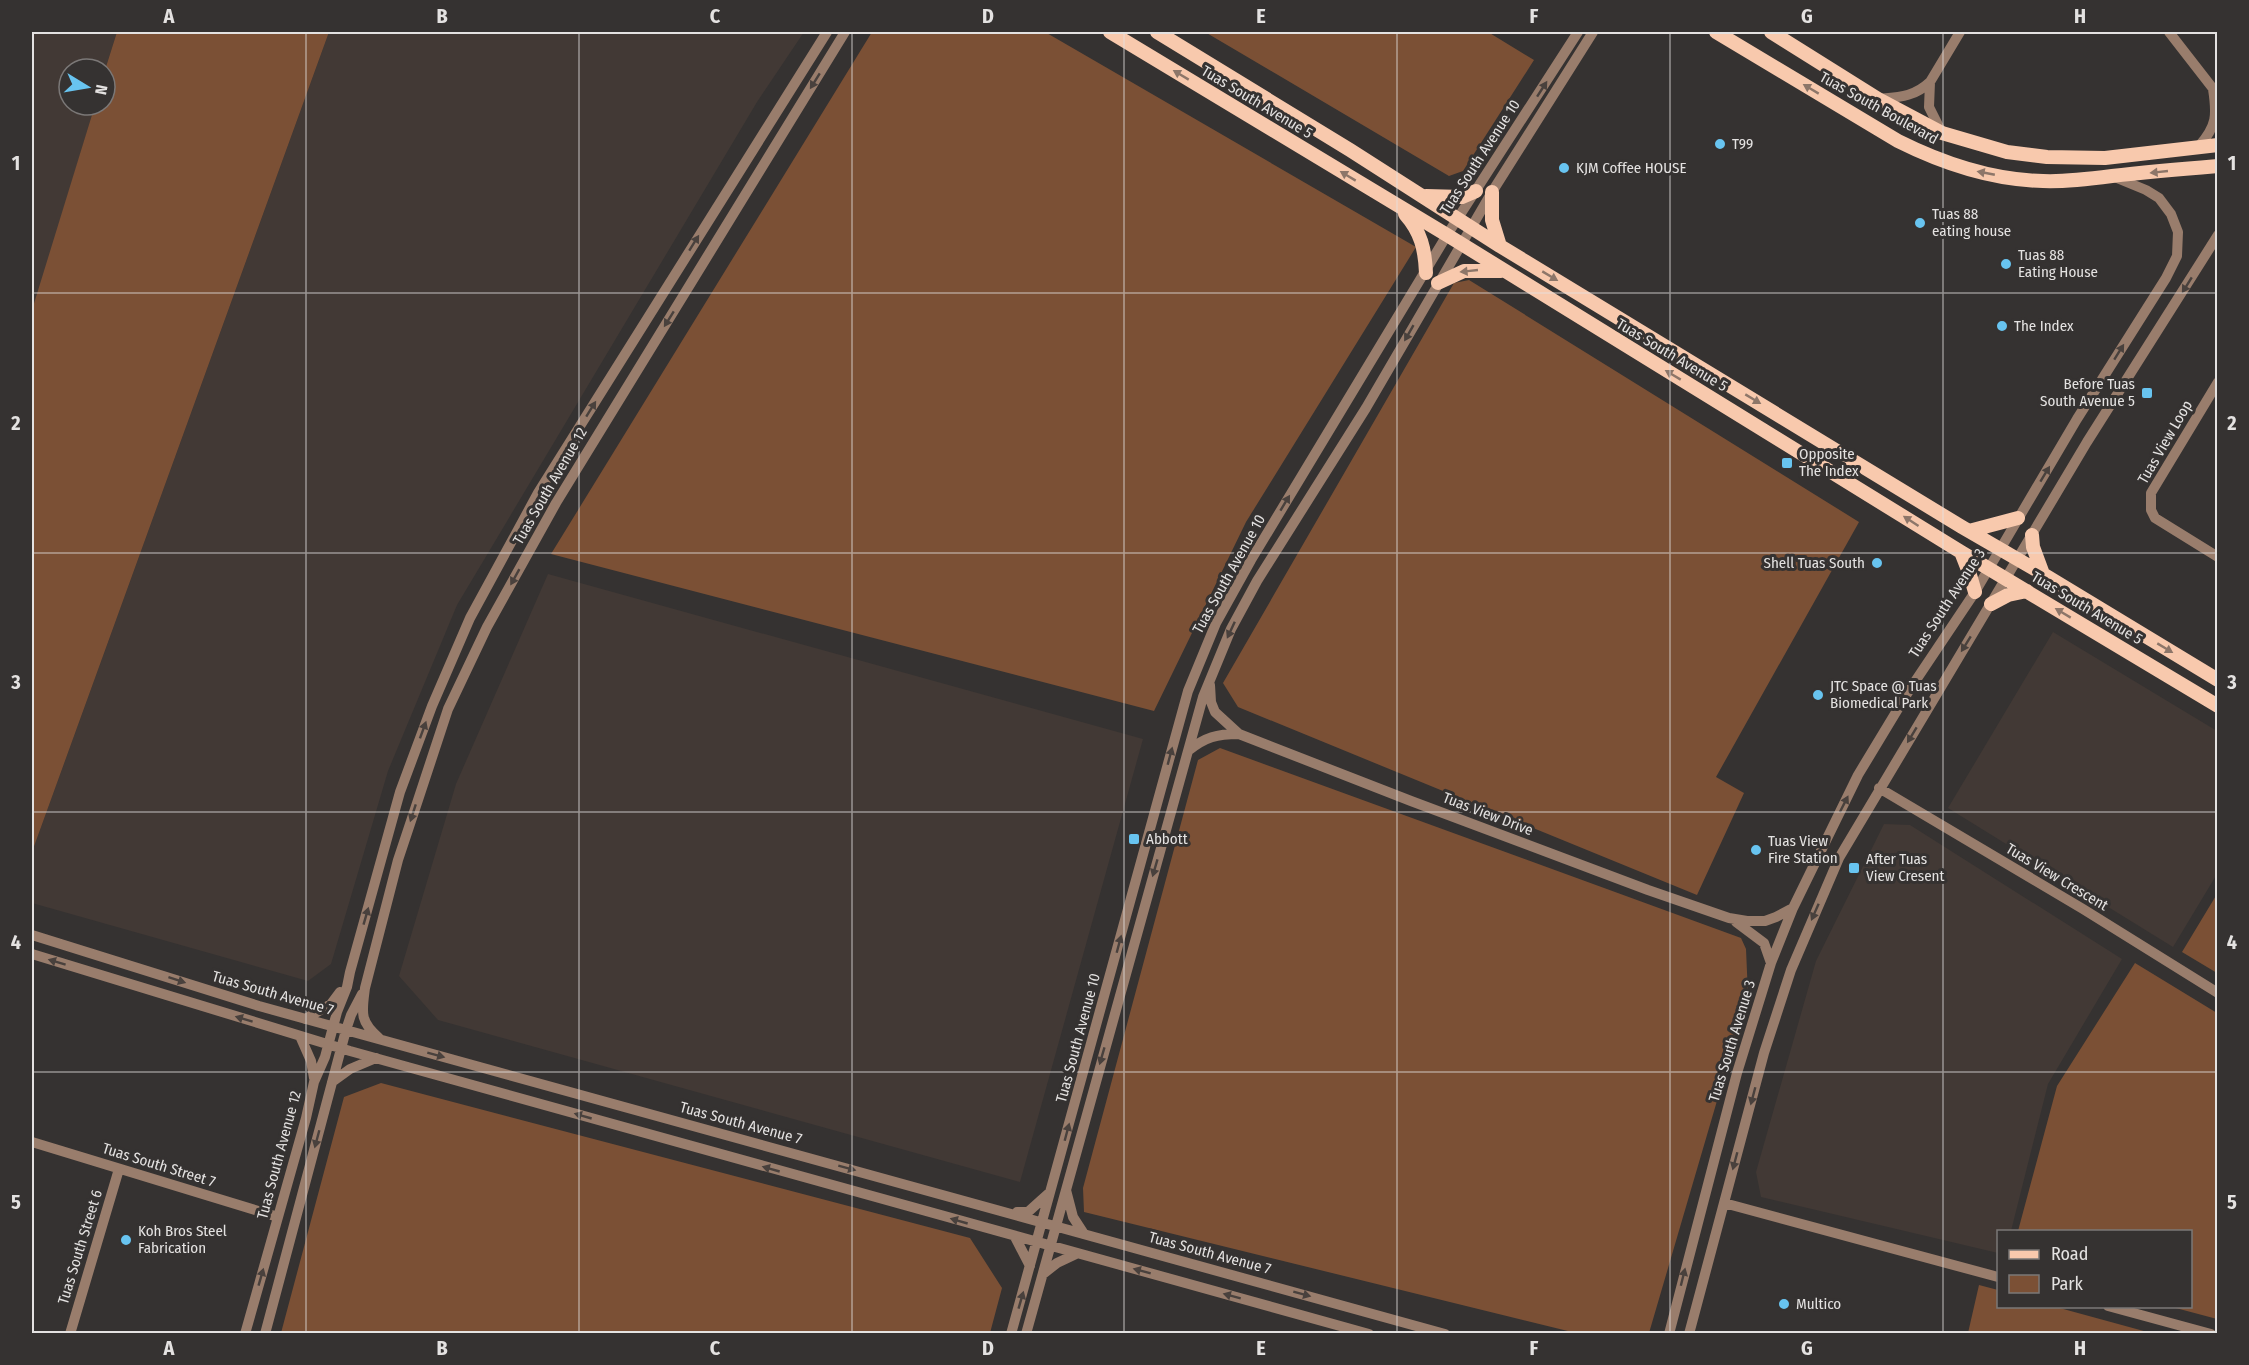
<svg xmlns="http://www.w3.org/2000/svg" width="2249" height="1365" font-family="'Fira Sans Condensed',sans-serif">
  <rect width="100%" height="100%" fill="#353231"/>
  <path fill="#423935" d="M32,32h85l-12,38 -36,-1v36h26l-62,206z
    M329,32h475l-47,70 -300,503 -69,166 -57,193 -23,17 -276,-78v-51z
    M548,574l595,165 -123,443 -582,-162 -39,-44 57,-192z
    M2053,632l164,99v143l-44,73 -225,-139z
    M1884,824l26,1 212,134 -74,125 -37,147 -13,1v21l-237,-56 -5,-25 60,-211z"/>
  <path fill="#7b5035" d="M117,32h212l-297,820v-542l63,-205h10v-35z
    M872,32h173l371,215 -170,275 -92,189 -603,-157z
    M1205,32h283l46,28 -71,111 -14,5z
    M1469,280l390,242 -143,255 28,16 -47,102 -459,-188 -15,-24 231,-400z
    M1220,748l521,190 5,11 2,46 -99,338h-73l-492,-121 -1,-24 115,-428z
    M2217,894v79l-35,-21z
    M2135,963l82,50v306l-45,-12 18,-1v-74l-172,-1 39,-145z
    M381,1083l589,155 32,50 -12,45h-709l63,-236z
    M1979,1285l19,5v16l58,1 95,26h-183z"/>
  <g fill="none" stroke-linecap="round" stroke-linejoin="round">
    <path stroke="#997d6c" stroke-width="10" d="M2169,32l49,63
      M1930,82l-1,25 13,26
      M1878,99c22,-2 36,-2 52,-17l30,-50
      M2199,146c18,-20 18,-31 14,-57
      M2218,382l-67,111v17l4,8 63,39
      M1210,685l1,17 4,10 24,22 172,67 237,89 81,28 18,3h18l11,-4 17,-9
      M1188,751c17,-14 29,-17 51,-17
      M1879,788l204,121 135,84
      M1736,922l28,21 7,20
      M32,935l227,71 1186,328
      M32,954l318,97 1019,283
      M305,1019l26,-15 9,-12
      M300,1036l11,25 3,17
      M379,1038c-20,-17 -17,-26 -14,-50l33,-128 20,-60 30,-91 39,-82 69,-124 289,-471
      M332,1082l18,-13 26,-11
      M32,1142l246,75
      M1066,1190l7,27 11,17
      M1724,1203l274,74
      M1017,1212h11l20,-18
      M1015,1237l15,29
      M1043,1274l14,-11 19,-9
      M2108,1306l103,28
      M70,1334l49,-165
      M245,1334l61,-216 8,-36 11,-25 12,-45 10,-25 3,-15 50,-180 32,-86 38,-88 68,-125 289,-461
      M265,1334l81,-304 5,-15 11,-21
      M1011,1334l177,-643 28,-68 35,-63 196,-325 131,-203
      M1026,1334l177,-637 28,-68 26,-48 109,-173 126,-216 101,-160
      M1669,1334l68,-261 34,-110 22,-55 65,-133 52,-86 65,-97 102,-173 89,-141 11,-22 1,-24 -7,-18 -12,-16 -13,-8 -34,-14
      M1689,1334l75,-281 27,-83 48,-112 248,-416 131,-207"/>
    <path stroke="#f8c9ad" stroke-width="14" d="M1110,32l337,203 514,317 257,154
      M1157,32l193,118 150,96 462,281 81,47 175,106
      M1716,32l182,109c44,22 95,39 145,40 23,1 46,-2 69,-5 35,-4 70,-7 106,-10
      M1771,32l107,67 64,34 65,19 40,5 58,1 113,-13
      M1492,192v28l8,26
      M1426,196l36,1 14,-6
      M1405,214c16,18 20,35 21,59
      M1438,283l26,-12h37
      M1969,531l49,-13
      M2032,535l1,12 10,27
      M1961,552l9,23 5,17
      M1991,604l17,-9 19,-4"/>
  </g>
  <defs><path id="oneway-solid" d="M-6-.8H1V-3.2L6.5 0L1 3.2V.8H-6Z" transform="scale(1.5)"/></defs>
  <g fill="#8d7669">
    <use href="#oneway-solid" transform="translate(1181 75) rotate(-149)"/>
    <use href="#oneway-solid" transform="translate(1811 89) rotate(-149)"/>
    <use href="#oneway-solid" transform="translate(2159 172) rotate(174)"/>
    <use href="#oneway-solid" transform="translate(1986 173) rotate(-169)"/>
    <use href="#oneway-solid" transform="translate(1348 176) rotate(-149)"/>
    <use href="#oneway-solid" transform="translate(1469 271) rotate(174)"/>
    <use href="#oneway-solid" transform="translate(1550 276) rotate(31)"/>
    <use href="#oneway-solid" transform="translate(1673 375) rotate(-149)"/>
    <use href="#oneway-solid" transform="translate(1753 399) rotate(31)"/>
    <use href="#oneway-solid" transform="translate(1911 521) rotate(-147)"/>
    <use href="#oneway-solid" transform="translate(2063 613) rotate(-149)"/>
    <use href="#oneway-solid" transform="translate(2165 648) rotate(31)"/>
  </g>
  <g fill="#49413d">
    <use href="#oneway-solid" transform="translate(815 81) rotate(122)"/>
    <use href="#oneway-solid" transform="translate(1542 89) rotate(-57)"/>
    <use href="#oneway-solid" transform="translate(694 243) rotate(-58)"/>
    <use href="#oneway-solid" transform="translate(2187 285) rotate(122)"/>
    <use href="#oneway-solid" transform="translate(669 319) rotate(122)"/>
    <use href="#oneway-solid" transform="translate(1409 333) rotate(120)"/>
    <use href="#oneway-solid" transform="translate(2119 352) rotate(-58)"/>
    <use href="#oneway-solid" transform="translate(591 409) rotate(-58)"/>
    <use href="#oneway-solid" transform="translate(2045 474) rotate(-59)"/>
    <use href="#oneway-solid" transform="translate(1285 503) rotate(-59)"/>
    <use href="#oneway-solid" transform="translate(515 577) rotate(119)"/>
    <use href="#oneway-solid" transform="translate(1231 630) rotate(115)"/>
    <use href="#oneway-solid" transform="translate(1966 644) rotate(122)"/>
    <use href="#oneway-solid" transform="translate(423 730) rotate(-70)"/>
    <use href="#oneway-solid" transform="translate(1912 735) rotate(121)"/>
    <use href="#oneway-solid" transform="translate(1170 756) rotate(-75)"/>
    <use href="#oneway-solid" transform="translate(1844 804) rotate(-63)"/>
    <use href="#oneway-solid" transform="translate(413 813) rotate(108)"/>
    <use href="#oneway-solid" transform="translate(1155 868) rotate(106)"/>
    <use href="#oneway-solid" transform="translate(1815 912) rotate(114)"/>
    <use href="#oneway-solid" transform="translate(366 916) rotate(-74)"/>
    <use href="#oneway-solid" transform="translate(1119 944) rotate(-75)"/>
    <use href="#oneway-solid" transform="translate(57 962) rotate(-163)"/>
    <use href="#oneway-solid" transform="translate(177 980) rotate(18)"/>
    <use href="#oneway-solid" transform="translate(244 1019) rotate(-163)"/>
    <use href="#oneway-solid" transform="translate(436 1055) rotate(15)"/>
    <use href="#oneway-solid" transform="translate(1102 1056) rotate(106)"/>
    <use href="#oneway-solid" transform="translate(1753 1096) rotate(105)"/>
    <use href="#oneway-solid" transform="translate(583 1116) rotate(-164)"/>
    <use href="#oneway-solid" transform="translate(1067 1132) rotate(-75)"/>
    <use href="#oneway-solid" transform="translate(317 1139) rotate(105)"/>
    <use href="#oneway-solid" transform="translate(1735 1161) rotate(105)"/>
    <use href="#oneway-solid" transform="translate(847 1168) rotate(15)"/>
    <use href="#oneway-solid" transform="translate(771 1169) rotate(-164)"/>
    <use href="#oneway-solid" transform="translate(959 1221) rotate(-164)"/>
    <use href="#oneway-solid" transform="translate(1142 1271) rotate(-165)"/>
    <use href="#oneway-solid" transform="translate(261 1277) rotate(-74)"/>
    <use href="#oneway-solid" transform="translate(1683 1277) rotate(-76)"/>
    <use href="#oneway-solid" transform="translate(1302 1294) rotate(15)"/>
    <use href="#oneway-solid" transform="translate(1232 1296) rotate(-165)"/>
    <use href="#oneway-solid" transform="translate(1021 1300) rotate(-74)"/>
  </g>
  <path fill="none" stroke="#e4e2e1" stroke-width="1.5" stroke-opacity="0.55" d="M306,32v1302M579,32v1302M852,32v1302M1124,32v1302M1397,32v1302M1670,32v1302M1943,32v1302M32,293h2186M32,553h2186M32,812h2186M32,1072h2186"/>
  <g fill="#68c4f0" stroke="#353231" stroke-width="2">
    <circle cx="1720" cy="144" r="6"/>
    <circle cx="1564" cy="168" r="6"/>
    <circle cx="1920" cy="223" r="6"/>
    <circle cx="2006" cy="264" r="6"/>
    <circle cx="2002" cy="326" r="6"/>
    <rect x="2141" y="387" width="12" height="12" rx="3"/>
    <rect x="1781" y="457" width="12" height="12" rx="3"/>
    <circle cx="1877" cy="563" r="6"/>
    <circle cx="1818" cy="695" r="6"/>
    <rect x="1128" y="833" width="12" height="12" rx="3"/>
    <circle cx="1756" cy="850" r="6"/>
    <rect x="1848" y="862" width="12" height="12" rx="3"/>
    <circle cx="126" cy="1240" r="6"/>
    <circle cx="1784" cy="1304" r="6"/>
  </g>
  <g text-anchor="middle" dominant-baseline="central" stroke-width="6" stroke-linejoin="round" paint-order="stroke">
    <g font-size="15" fill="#e4e2e1" stroke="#353231">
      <text transform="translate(1257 102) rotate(31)">Tuas South Avenue 5</text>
      <text transform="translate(1879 108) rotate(29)">Tuas South Boulevard</text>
      <text transform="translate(1480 157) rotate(-57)">Tuas South Avenue 10</text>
      <text transform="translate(1672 355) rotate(31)">Tuas South Avenue 5</text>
      <text transform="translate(2165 442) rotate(-60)">Tuas View Loop</text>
      <text transform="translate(550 486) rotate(-60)">Tuas South Avenue 12</text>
      <text transform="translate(1229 574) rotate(-61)">Tuas South Avenue 10</text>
      <text transform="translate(1947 603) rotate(-57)">Tuas South Avenue 3</text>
      <text transform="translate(2087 608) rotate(31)">Tuas South Avenue 5</text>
      <text transform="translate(1488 814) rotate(21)">Tuas View Drive</text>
      <text transform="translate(2057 877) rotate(31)">Tuas View Crescent</text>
      <text transform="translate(273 993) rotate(16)">Tuas South Avenue 7</text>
      <text transform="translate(1078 1038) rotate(-75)">Tuas South Avenue 10</text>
      <text transform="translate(1732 1041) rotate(-73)">Tuas South Avenue 3</text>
      <text transform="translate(741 1123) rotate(15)">Tuas South Avenue 7</text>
      <text transform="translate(279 1155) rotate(-75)">Tuas South Avenue 12</text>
      <text transform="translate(159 1165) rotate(17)">Tuas South Street 7</text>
      <text transform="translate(80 1247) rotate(-73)">Tuas South Street 6</text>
      <text transform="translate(1210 1253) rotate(15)">Tuas South Avenue 7</text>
    </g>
    <g font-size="15" fill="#e4e2e1" stroke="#353231" text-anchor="start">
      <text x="1732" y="144">T99</text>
      <text x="1576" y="168">KJM Coffee HOUSE</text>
      <text x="1932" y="214">Tuas 88<tspan x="1932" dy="17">eating house</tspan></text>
      <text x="2018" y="255">Tuas 88<tspan x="2018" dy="17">Eating House</tspan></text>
      <text x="2014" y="326">The Index</text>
      <text x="2135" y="384" text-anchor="end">Before Tuas<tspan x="2135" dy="17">South Avenue 5</tspan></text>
      <text x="1799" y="454">Opposite<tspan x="1799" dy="17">The Index</tspan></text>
      <text x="1865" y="563" text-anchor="end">Shell Tuas South</text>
      <text x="1830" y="686">JTC Space @ Tuas<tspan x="1830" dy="17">Biomedical Park</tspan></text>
      <text x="1146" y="839">Abbott</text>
      <text x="1768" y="841">Tuas View<tspan x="1768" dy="17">Fire Station</tspan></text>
      <text x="1866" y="859">After Tuas<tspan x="1866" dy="17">View Cresent</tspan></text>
      <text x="138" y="1231">Koh Bros Steel<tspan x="138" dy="17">Fabrication</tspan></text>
      <text x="1796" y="1304">Multico</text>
    </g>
  </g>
  <rect width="2249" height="1365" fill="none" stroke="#353231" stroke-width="66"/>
  <rect x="1997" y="1230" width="195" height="78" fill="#353231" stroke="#7b7877" stroke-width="1.5"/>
  <rect x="2009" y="1250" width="30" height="9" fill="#f8c9ad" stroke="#7b7877" stroke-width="1.5"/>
  <text x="2051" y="1260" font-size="18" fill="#e4e2e1">Road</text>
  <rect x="2009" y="1275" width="30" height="18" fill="#7b5035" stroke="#7b7877" stroke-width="1.5"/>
  <text x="2051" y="1290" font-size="18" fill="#e4e2e1">Park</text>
  <g transform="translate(87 87) rotate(101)"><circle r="28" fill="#353231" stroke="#7b7877" stroke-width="1.5"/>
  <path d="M0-4.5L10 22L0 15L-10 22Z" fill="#68c4f0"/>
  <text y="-9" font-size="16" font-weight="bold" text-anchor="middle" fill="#e4e2e1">N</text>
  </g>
  <rect x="33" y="33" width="2183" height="1299" fill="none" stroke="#e4e2e1" stroke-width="2"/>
  <g font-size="20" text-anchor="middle" font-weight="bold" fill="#e4e2e1">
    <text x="169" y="23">A</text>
    <text x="442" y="23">B</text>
    <text x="715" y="23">C</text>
    <text x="988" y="23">D</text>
    <text x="1261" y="23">E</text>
    <text x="1534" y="23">F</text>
    <text x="1807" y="23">G</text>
    <text x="2080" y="23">H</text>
    <text x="16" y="170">1</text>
    <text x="2232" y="170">1</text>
    <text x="16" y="430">2</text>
    <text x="2232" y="430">2</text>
    <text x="16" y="689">3</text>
    <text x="2232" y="689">3</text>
    <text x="16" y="949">4</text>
    <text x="2232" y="949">4</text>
    <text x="16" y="1209">5</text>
    <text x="2232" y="1209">5</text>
    <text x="169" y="1355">A</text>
    <text x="442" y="1355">B</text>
    <text x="715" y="1355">C</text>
    <text x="988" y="1355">D</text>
    <text x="1261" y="1355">E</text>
    <text x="1534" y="1355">F</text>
    <text x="1807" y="1355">G</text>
    <text x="2080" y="1355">H</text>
  </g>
</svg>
